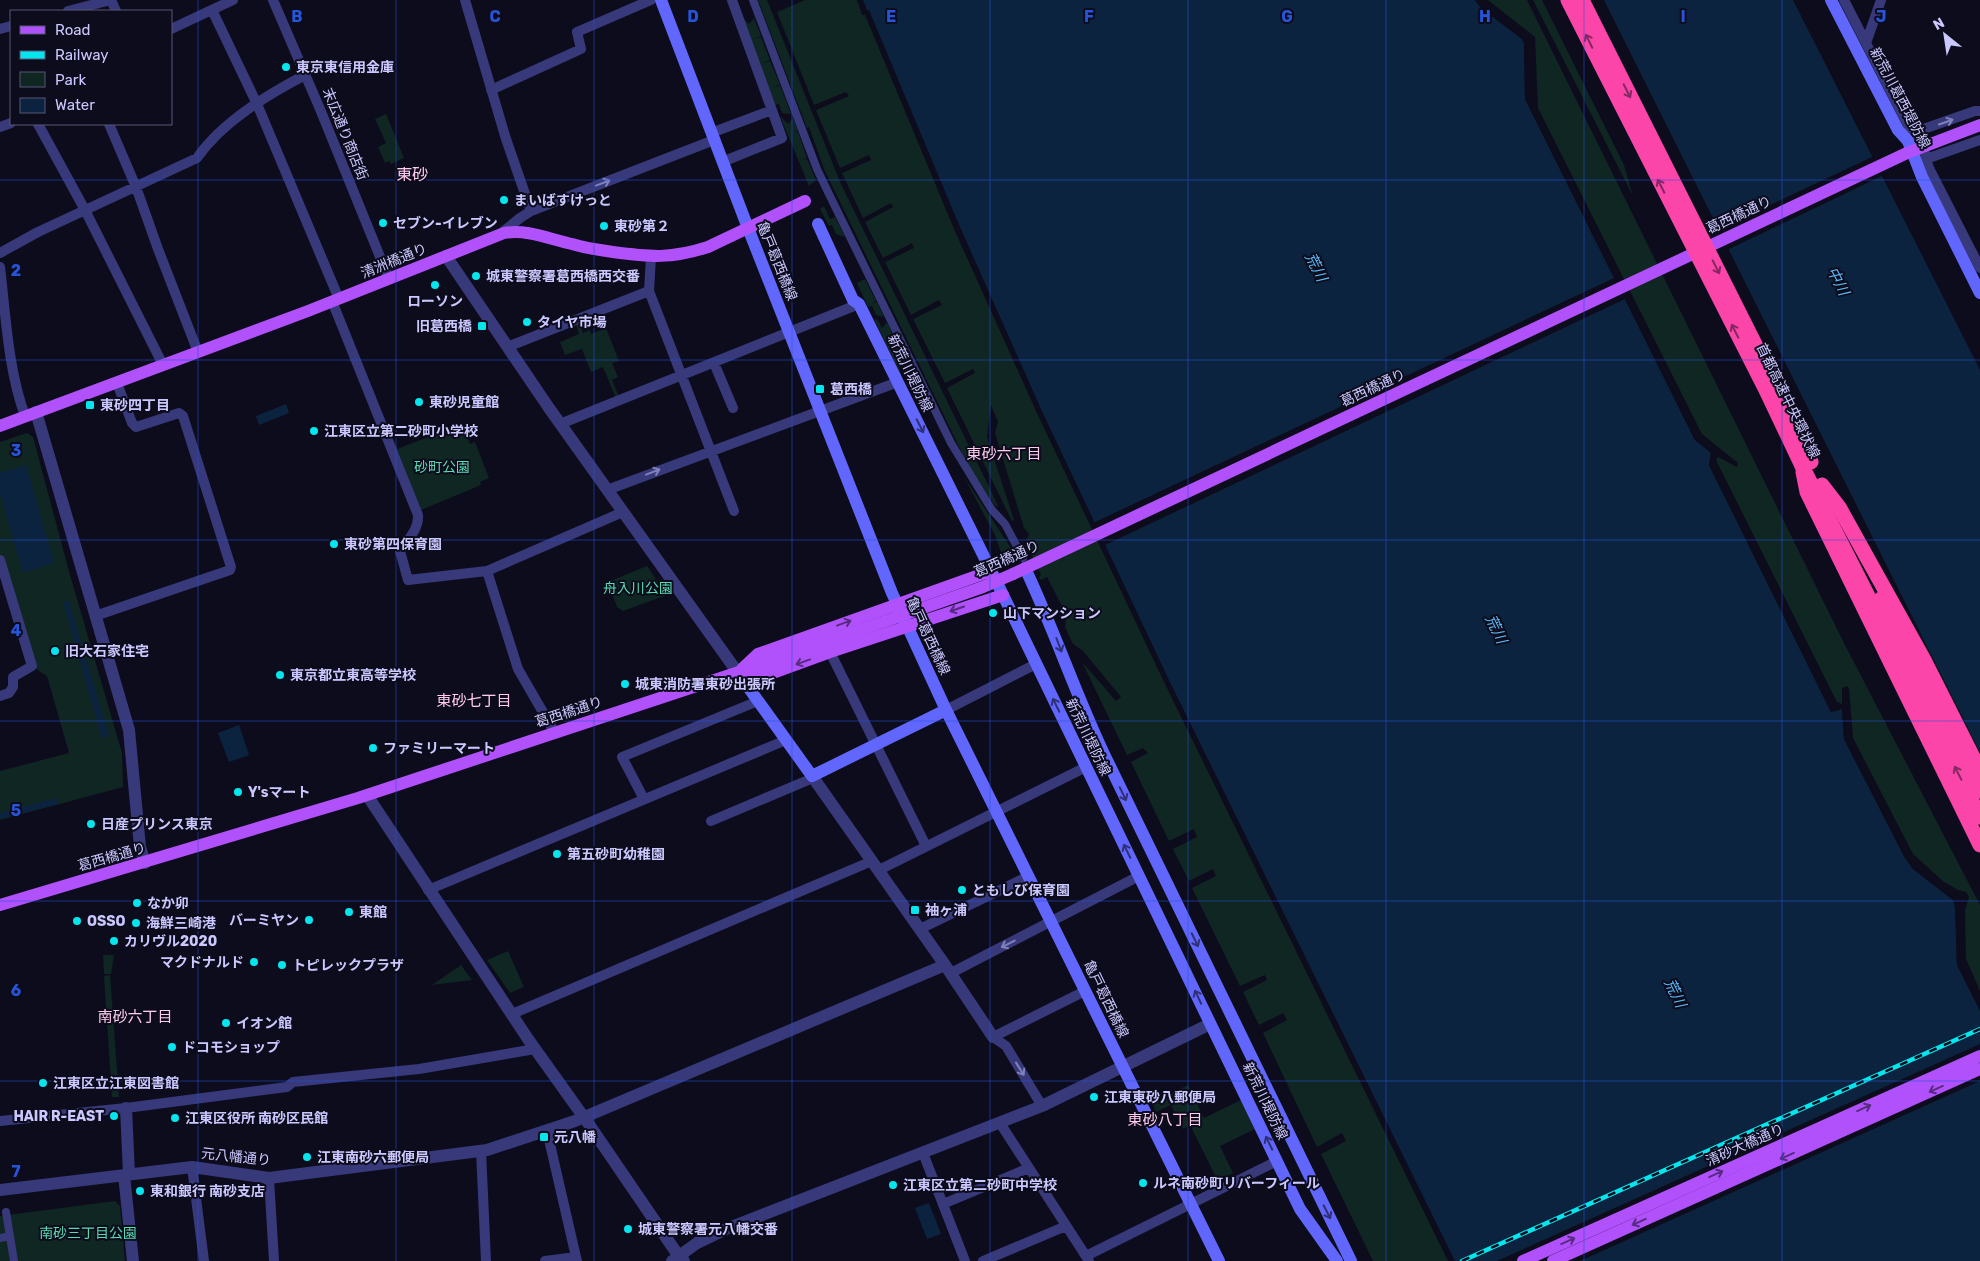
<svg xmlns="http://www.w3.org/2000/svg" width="1980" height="1261" font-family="Rubik,'Noto Sans JP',sans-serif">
  <rect width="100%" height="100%" fill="#0d0c1c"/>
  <path fill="#0f2623" d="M758,0h9l73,182 151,309 7,15 -2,1 -27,-40 -145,-298 -15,-42 -2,1z
    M805,0h52l5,15h3l89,214 82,182 128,271 284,579h-75l-52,-107 25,-13 -4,-8 -25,14 -54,-114 24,-13 -4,-7 -24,12 -16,-33 24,-12 -2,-5 -25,11 -48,-98 24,-12 -3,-7 -24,12 -16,-32 24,-12 -3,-8 -25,12 -38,-79 17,-9 -5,-5 -16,7 -45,-93 34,39 5,-4 -38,-46 -10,-7 -8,-17 2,-11 -20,-39 -6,3 -2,-3 2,-2 -11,-23 -3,1 -3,-6 5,-13 -5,-6 -29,-95 3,-11 -7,-17 -4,32 27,83 -2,1 -65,-133 28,-15 -2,-4 -28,14 -32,-64 29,-14 -3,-5 -28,15 -26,-53 29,-14 -2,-5 -29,15 -18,-36 28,-15 -2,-4 -28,15 -21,-45 29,-13 -2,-5 -29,13 -24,-58 33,-14 -3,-4 -32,13 -37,-93z
    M1488,0h39l317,643 136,262v86l-14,-32 -1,-49 4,-13 -3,-5 -8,-2 -14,-8 -31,-28 -60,-116 -4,-50 -2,-2 -5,2v16l-5,-2 -121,-242 2,-3 19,10 1,-4 -36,-29 -164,-326 -3,-71z
    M1533,0h9l82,165 9,31z
    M741,16l8,8 5,-6 7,18 -8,3 8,-2 9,23 -7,3 7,-2 10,23 -7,4 7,-3 11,29 -9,-1 -3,-9 -4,1z
    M386,114l18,44 -13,6 -2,-3 -4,2 -7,-16 8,-4 -11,-24z
    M780,116l8,8 5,-6 5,13 -3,1h3l9,26 -5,2 5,-1 9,21 -7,6z
    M824,206l6,13 5,-2 10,20 -9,-3 -4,-9 -3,1 -9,-17z
    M865,279l11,22 -5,3 6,-2 7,15 -8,-2 -4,-9 -4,1 -11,-24z
    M874,319l4,1 4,8 5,-6 15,31 -7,3 8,24z
    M579,323l4,10 7,-3 1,4 15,-6 13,33 -7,2 6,14 -6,3 7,17 -3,1 -13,-31 -12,5 -9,-23 -17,6 -5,-13 19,-8 -3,-10z
    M462,424l8,20 5,-2 14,36 -9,4 1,3 -60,25 -24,-61z
    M27,433l6,4 37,138 52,178 1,34 -123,33v-49l69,-18 -22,-77 -11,-7 -36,-114v-113z
    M964,477l49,74 -2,3 2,5 -8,7 -9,-29z
    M647,566l20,29 -44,16 -6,-4 -9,-25z
    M508,951l16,36 -14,6 -23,-33z
    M103,955h11l-3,19h-7z
    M461,965l11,15 -40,5z
    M110,975l9,122h-7l-8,-121z
    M1188,1085l16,33 39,-19 14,29 -37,18 13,27 -15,8 -28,-56 -7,4 -12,-24 -15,7 -4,-9z
    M115,1201l5,5 5,55h-125v-45z"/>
  <path fill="#0c233f" d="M863,0h612l5,7 42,32 2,5 1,55 170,341 16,13 -2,12 122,247 11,-3 2,30 61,119 8,11 40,31 2,7 2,58 23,46v250h-525l-286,-581 -128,-271 -81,-182 -91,-217h-2z
    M1604,0h189l187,370v382z
    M286,404l3,9 -30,12 -3,-9z
    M26,465l28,98 -31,10 -23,-80v-20z
    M65,600l4,3 40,133 -7,2 -38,-133z
    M239,725l10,30 -20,7 -11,-29z
    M56,798l2,6 -58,15v-6z
    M929,1203l12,31 -14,5 -12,-31z"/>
  <path fill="#0d0c1c" d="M1475,0h3l4,6 41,32 3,4 1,56 170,340 16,14 -1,13 121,244 8,-3 3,1 2,31 61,119 7,10 41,32 3,8 2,57 20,41v5l-23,-45 -2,-58 -2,-7 -40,-31 -8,-11 -61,-119 -2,-30 -11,3 -122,-247 2,-12 -16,-13 -70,-141 -522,247 -10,-23 521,-245 -89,-179 -1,-56 -2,-4 -42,-32z
    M1874,156l10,19 -157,75 -10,-20z
    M1980,1044v37l-400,180h-83z"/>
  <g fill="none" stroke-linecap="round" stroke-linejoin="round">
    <path stroke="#37397a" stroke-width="8" d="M753,0l64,169 10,21 124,253 41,67 13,14 18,34
      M6,1212l8,49
      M0,1238l10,-2"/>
    <path stroke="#37397a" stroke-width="10" d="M273,0l47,109 69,170
      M465,0l41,139 25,72
      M1844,0l68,133c12,7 13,24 17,35l51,100
      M212,10l45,94 82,195
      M68,11l43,-11 5,11
      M0,29l11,-3
      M171,29l62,-29
      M1866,43l15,-43
      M491,90l90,-41 -4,-17 74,-32
      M38,124l47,86 78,155
      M109,124l27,63 22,62 40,103
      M0,127l11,-4
      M711,133l61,-23
      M1912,133l63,-22h5
      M1926,159l54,-19
      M722,162l60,-24 -50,-138
      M499,235l21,-17 11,-7 183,-71
      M0,253l38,-21 159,-74c25,-36 70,-63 108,-83
      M651,257l-2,34 85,220
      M0,267c6,50 8,102 25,149
      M332,301l86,214c1,14 -10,25 -18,36l8,29 79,-9 136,-59
      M507,347l142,-56
      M714,363l19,45
      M560,424l299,-120
      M607,490l291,-108
      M0,560l32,106 -19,11v10l-4,6 -9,3
      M487,571l31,98 37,64
      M95,616l135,-46 1,-3 -48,-151 -4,-3 -43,14 -4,-4 -15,-40
      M830,652l96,194
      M946,710l90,-46
      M644,799l-22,-42 136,-56
      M711,821l102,-43
      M879,870l207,-103
      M428,890l358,-150
      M920,929l109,-53
      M951,973l188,-97
      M512,1014l360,-153
      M1042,1106l-36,-60 -13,-9 92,-46
      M0,1121l126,-13 161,-21 6,-5 126,-13 116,-20
      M1000,1123l89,138
      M547,1131l29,126
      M481,1151l5,110
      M923,1153l42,108
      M192,1167l12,94
      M269,1178l5,83
      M943,1204l86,-36
      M1086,1256l191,-95
      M545,1261l31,-4 1,4
      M983,1261l83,-35"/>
    <path stroke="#37397a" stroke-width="12" d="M446,256l103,152 189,265
      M36,412l93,318 11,117 5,16
      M812,776l133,189 48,72
      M367,795l161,244 60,84 90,132 6,6
      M126,1108l3,66
      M124,1175l9,86
      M0,1190l192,-23 77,11 218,-28 88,-29 370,-156
      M672,1261l25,-18 29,-14 316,-123 168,-82"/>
    <path stroke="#6167fc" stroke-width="12" d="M661,0l87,228 144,365 54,117 273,551
      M1831,0l67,130 10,11 14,36 58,116
      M818,224l35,76 6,4 144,291 297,614 37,52
      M1025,568c29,61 50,125 79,186l247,507
      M738,673l74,103 134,-66"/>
    <path stroke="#b051fb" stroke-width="12" d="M0,426l308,-115 196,-78c23,-4 45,6 68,11 13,4 27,6 41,8 38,5 58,7 95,-5l97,-46
      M1013,574l894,-421
      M742,669l16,-15 233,-83
      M744,673l23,2 63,-23 173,-57
      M0,905l358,-107 405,-134
      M1523,1261l457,-205
      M1553,1261l427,-192"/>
    <path stroke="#fb45a9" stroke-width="15" d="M1803,472l4,20 173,353
      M1822,485l17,22 85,153 56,111"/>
    <g stroke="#05e5ed" stroke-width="4.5">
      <path id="rail" d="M1462,1261l518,-232"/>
    </g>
    <use href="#rail" stroke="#0d0c1c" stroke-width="2.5" stroke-dasharray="8" stroke-linecap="butt"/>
    <path stroke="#b051fb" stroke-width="12" d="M1907,153l73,-28
      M763,664l220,-77 30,-13"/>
    <path stroke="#fb45a9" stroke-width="15" d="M1568,0l197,388 38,80 177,349
      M1582,0l192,382 37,80
      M1881,599l99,192"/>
  </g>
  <defs><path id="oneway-shaft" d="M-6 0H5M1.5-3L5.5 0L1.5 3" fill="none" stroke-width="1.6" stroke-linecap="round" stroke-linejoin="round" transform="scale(1.25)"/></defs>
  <g stroke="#842862">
    <use href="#oneway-shaft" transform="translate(1589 41) rotate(-116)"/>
    <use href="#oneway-shaft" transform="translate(1627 91) rotate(63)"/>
    <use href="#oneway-shaft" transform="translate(1661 186) rotate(-117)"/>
    <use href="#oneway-shaft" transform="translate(1716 267) rotate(63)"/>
    <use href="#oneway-shaft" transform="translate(1735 331) rotate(-117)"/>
    <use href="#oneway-shaft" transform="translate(1958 773) rotate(-117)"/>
  </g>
  <g stroke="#8080bc">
    <use href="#oneway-shaft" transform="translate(1946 122) rotate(-19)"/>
    <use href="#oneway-shaft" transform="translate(603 183) rotate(-21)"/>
    <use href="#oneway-shaft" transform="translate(653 472) rotate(-21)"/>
    <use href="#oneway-shaft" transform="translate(1008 944) rotate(153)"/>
    <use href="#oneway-shaft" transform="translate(1020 1069) rotate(58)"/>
  </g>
  <g stroke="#2f3076">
    <use href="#oneway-shaft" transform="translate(920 426) rotate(63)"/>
    <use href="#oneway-shaft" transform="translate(1059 645) rotate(69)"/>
    <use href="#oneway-shaft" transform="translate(1056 705) rotate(-116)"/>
    <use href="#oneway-shaft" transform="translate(1123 794) rotate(64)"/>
    <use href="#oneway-shaft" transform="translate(1127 851) rotate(-116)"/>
    <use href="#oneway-shaft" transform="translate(1195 940) rotate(64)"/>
    <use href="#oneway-shaft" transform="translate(1198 997) rotate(-115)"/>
    <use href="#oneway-shaft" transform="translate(1269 1143) rotate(-116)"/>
    <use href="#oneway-shaft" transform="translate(1327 1212) rotate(63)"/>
  </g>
  <g stroke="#562b80">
    <use href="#oneway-shaft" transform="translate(957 609) rotate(161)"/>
    <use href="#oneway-shaft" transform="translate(844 623) rotate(-20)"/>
    <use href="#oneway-shaft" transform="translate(803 662) rotate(160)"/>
    <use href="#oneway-shaft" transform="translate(1936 1089) rotate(156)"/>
    <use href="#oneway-shaft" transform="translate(1864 1108) rotate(-24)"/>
    <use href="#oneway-shaft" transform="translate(1787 1156) rotate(156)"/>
    <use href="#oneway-shaft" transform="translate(1716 1174) rotate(-24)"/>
    <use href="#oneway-shaft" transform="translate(1639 1222) rotate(156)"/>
    <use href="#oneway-shaft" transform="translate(1568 1241) rotate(-24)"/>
  </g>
  <path fill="none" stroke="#2654da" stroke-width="1" stroke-opacity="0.55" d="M198,0v1261M396,0v1261M594,0v1261M792,0v1261M990,0v1261M1188,0v1261M1386,0v1261M1584,0v1261M1782,0v1261M0,180h1980M0,360h1980M0,540h1980M0,721h1980M0,901h1980M0,1081h1980"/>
  <g fill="#05e5ed" stroke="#0d0c1c" stroke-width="2">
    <circle cx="286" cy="67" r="5"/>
    <circle cx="504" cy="200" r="5"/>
    <circle cx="383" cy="223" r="5"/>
    <circle cx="604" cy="226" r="5"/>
    <circle cx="476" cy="276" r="5"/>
    <circle cx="435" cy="285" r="5"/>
    <circle cx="527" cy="322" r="5"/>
    <rect x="477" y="321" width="10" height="10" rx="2.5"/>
    <rect x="815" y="384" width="10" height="10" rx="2.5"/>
    <circle cx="419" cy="402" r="5"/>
    <rect x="85" y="400" width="10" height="10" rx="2.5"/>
    <circle cx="314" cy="431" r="5"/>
    <circle cx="334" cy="544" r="5"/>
    <circle cx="993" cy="613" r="5"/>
    <circle cx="55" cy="651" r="5"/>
    <circle cx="280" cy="675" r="5"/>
    <circle cx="625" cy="684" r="5"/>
    <circle cx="373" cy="748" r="5"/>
    <circle cx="238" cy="792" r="5"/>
    <circle cx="91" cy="824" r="5"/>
    <circle cx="557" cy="854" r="5"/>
    <circle cx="962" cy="890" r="5"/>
    <circle cx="137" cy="903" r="5"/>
    <rect x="910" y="905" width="10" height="10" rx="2.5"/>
    <circle cx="349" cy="912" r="5"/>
    <circle cx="309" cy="920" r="5"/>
    <circle cx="77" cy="921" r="5"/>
    <circle cx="136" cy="923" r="5"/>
    <circle cx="114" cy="941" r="5"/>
    <circle cx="254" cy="962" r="5"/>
    <circle cx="282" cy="965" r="5"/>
    <circle cx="226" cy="1023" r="5"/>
    <circle cx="172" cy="1047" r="5"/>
    <circle cx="43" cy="1083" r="5"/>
    <circle cx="1094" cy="1097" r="5"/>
    <circle cx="114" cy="1116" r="5"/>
    <circle cx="175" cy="1118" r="5"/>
    <rect x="539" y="1132" width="10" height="10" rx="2.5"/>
    <circle cx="307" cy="1157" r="5"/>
    <circle cx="1143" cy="1183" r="5"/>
    <circle cx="893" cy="1185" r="5"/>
    <circle cx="140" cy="1191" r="5"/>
    <circle cx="628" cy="1229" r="5"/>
  </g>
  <g text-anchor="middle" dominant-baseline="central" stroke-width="4" stroke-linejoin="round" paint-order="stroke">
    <g font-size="14" font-weight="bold" fill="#cac8fe" stroke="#0d0c1c" text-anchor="start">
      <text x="296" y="67">東京東信用金庫</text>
      <text x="514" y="200">まいばすけっと</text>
      <text x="393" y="223">セブン-イレブン</text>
      <text x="614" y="226">東砂第２</text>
      <text x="486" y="276">城東警察署葛西橋西交番</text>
      <text x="435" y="301" text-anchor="middle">ローソン</text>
      <text x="537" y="322">タイヤ市場</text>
      <text x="472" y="326" text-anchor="end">旧葛西橋</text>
      <text x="830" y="389">葛西橋</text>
      <text x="429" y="402">東砂児童館</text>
      <text x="100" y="405">東砂四丁目</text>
      <text x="324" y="431">江東区立第二砂町小学校</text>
      <text x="344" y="544">東砂第四保育園</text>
      <text x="1003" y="613">山下マンション</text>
      <text x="65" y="651">旧大石家住宅</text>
      <text x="290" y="675">東京都立東高等学校</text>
      <text x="635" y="684">城東消防署東砂出張所</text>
      <text x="383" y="748">ファミリーマート</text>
      <text x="248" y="792">Y'sマート</text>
      <text x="101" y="824">日産プリンス東京</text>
      <text x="567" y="854">第五砂町幼稚園</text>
      <text x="972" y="890">ともしび保育園</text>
      <text x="147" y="903">なか卯</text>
      <text x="925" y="910">袖ヶ浦</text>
      <text x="359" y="912">東館</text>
      <text x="299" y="920" text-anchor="end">バーミヤン</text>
      <text x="87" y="921">OSSO</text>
      <text x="146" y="923">海鮮三崎港</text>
      <text x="124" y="941">カリヴル2020</text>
      <text x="244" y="962" text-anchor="end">マクドナルド</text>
      <text x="292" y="965">トピレックプラザ</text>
      <text x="236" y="1023">イオン館</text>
      <text x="182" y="1047">ドコモショップ</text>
      <text x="53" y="1083">江東区立江東図書館</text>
      <text x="1104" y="1097">江東東砂八郵便局</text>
      <text x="104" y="1116" text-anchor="end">HAIR R-EAST</text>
      <text x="185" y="1118">江東区役所 南砂区民館</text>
      <text x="554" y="1137">元八幡</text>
      <text x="317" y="1157">江東南砂六郵便局</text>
      <text x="1153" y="1183">ルネ南砂町リバーフィール</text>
      <text x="903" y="1185">江東区立第二砂町中学校</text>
      <text x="150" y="1191">東和銀行 南砂支店</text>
      <text x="638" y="1229">城東警察署元八幡交番</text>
    </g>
    <g font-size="14" fill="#cac8fe" stroke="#0d0c1c">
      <text transform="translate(1900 98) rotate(62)">新荒川葛西堤防線</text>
      <text transform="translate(345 134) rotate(68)">末広通り商店街</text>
      <text transform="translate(1739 215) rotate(-25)">葛西橋通り</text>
      <text transform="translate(394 261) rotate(-22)">清洲橋通り</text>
      <text transform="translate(777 261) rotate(68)">亀戸葛西橋線</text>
      <text transform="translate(910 373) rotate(64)">新荒川堤防線</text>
      <text transform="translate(1373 388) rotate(-25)">葛西橋通り</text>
      <text transform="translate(1788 401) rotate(64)">首都高速中央環状線</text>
      <text transform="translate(1007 559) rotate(-24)">葛西橋通り</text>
      <text transform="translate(928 636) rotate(65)">亀戸葛西橋線</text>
      <text transform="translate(569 712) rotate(-18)">葛西橋通り</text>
      <text transform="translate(1088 737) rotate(64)">新荒川堤防線</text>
      <text transform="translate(112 857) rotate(-16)">葛西橋通り</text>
      <text transform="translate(1106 999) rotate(64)">亀戸葛西橋線</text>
      <text transform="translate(1265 1101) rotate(64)">新荒川堤防線</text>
      <text transform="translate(1745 1145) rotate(-24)">清砂大橋通り</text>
      <text transform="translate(236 1157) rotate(6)">元八幡通り</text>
    </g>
    <g font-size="14" fill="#57dbb1" stroke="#0d0c1c">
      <text x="442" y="467">砂町公園</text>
      <text x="638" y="588">舟入川公園</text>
      <text x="88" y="1233">南砂三丁目公園</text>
    </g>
    <g font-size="15" font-style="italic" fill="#58bbfc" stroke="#0d0c1c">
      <text transform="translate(1316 267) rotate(63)">荒川</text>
      <text transform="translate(1838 281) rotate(63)">中川</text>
      <text transform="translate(1496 629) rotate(64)">荒川</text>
      <text transform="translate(1675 993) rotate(64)">荒川</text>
    </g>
    <g font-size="15" fill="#fecaee" stroke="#0d0c1c">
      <text x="1004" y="454">東砂六丁目</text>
      <text x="474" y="701">東砂七丁目</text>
      <text x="135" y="1017">南砂六丁目</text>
      <text x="1165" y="1120">東砂八丁目</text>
    </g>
    <g font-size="16" fill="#fecaee" stroke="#0d0c1c">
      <text x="412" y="174">東砂</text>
    </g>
  </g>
  <g font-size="16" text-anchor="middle" font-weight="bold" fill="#2654da" stroke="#0d0c1c" stroke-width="4" stroke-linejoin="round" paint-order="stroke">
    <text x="297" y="22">B</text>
    <text x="495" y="22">C</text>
    <text x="693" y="22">D</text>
    <text x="891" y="22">E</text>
    <text x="1089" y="22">F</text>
    <text x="1287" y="22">G</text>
    <text x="1485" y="22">H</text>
    <text x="1683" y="22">I</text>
    <text x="1881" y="22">J</text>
    <text x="16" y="276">2</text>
    <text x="16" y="456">3</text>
    <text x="16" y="636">4</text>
    <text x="16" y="816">5</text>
    <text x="16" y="996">6</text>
    <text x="16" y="1177">7</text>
  </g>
  <rect x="10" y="10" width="162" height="115" fill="#0d0c1c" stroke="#595776"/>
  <rect x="20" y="26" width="25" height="8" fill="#b051fb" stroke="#595776"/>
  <text x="55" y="35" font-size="15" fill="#cac8fe">Road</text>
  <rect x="20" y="51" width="25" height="8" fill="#05e5ed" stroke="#595776"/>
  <text x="55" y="60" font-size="15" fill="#cac8fe">Railway</text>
  <rect x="20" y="72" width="25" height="15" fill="#0f2623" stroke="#595776"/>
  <text x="55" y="85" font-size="15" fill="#cac8fe">Park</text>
  <rect x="20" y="98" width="25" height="15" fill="#0c233f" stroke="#595776"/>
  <text x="55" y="110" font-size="15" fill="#cac8fe">Water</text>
  <g transform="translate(1945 35) rotate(330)" stroke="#0d0c1c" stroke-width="4" paint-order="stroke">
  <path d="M0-4L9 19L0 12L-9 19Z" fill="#cac8fe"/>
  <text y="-8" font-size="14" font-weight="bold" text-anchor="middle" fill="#cac8fe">N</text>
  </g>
</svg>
